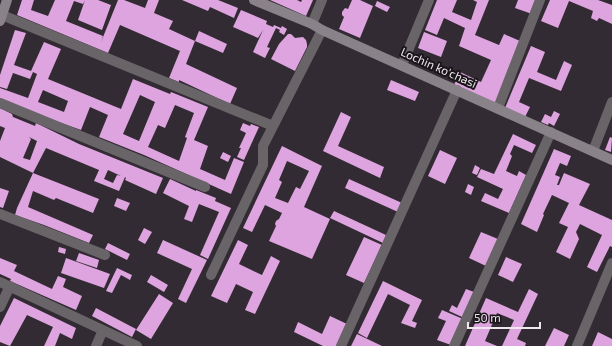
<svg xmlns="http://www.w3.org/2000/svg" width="612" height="346" font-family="'Exo 2',sans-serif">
  <rect width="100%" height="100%" fill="#332b33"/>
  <path fill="#dea4df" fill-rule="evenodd" d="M22,0h12l-3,10 17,6 7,-16h30l-2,4 -9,-3 -8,20 37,15 -2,6 17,-42h6l21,8 3,-8h11l-5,13 19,8 -4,8 26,12 -9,23 51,24 -7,16 -51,-24v2l-10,-4 11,-27 -60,-26 -12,28 -91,-38z
    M85,0h13l13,5 -9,25 -24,-10z
    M182,0h36l20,8 -4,10 -24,-11 -2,4z
    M270,0h27l4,2 1,-2h11l-7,16z
    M352,0h8l13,6 -13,32 -21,-9 5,-12 -2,-2v-3l3,-4 3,1z
    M437,0h20l-5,12 19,8 6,-18 -4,-2h16l-14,35 24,10 5,-11 16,7 -24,62 -42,-18 6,-13 21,10 10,-22 -32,-14 6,-18 -21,-10 -7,17 -12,-5z
    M518,0h19l-5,14 -17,-6z
    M550,0h48l14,5v19l-13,-6 -2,3 -6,-3 2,-7 -24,-10 -11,27 -17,-7z
    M377,1l13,6 -3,5 -12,-6z
    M241,10l26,11 -1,3 7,3 1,-2 7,3 1,-2 5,3 -3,6 -5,-3 1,-2 -4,-2 -9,19 3,1 -5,10 -12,-6 10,-22 -5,8 -25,-11z
    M15,30l11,3 -12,32 17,6 13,-29 17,7 -13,30 73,30 12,-30 37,15 1,-2 37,15 -14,33 14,6 -8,23 25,11 9,-22 10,4 -13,32 -87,-39 -45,-18 9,-22 -18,-8 -9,23 -81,-29v-13l28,10 9,-24 -4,-2 -3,7 -17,-6 -6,16 -7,-2v-12zM43,90l25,11 -4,11 -26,-10zM140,95l15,7 -16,39 -16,-7zM175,105l19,8 -9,24 2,1 -8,23 -31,-14 10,-22 7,3z
    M199,31l28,13 -4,9 -28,-12z
    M424,32l23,9 -6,16 -23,-9z
    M288,34h3l4,4 8,-1 3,3 1,4v3l-12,24 -24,-12 8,-15z
    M531,46l14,6 -8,20 19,8 8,-19 8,4 -11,26 -32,-13 -10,24 11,5 -5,10 -20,-9z
    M391,80l28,12 -4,9 -28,-11z
    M0,108l12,6 1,3 22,9 1,-3 43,21 84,34 -7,16 -31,-14 1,-2 -1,-1 -6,14 -25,-10 5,-11 -53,-22 -13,25 -33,-16v-16l5,-13 -5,-2zM29,137l8,4 -7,19 -7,-2 8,-19zM108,170l13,6 -4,-1 -4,8 -9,-4z
    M554,111l6,3 -6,12 -5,-3 -1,2 -7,-3 4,-8 6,3z
    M341,112l10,5 -13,29 46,21 -4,11 -57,-27z
    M243,123l7,3 1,-2 8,3 -15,33 -7,-3 4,-9h-2l7,-15 -6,-3z
    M513,134l23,11 -4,8 -18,-8 -4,9 2,2 -6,15 11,5 2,-5 7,4 -17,38 -28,-12 4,-8 13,6 5,-10 -26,-12 4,-8 13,5z
    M610,137l2,1 -1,14 -6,-2z
    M282,146l40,20 -18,41 26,12 -18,40 -43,-18 7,-15 -1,-2 1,-3 3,-2 3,-6 -17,-8 -13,27 -9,-4zM287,161l22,10 -9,18 -4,-2 -8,16 -13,-5 7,-16 -3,-2z
    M554,149l17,7 -4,10 -7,-3 -5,12 5,2 -3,8h2l5,-12 26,11 -11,21 33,15v27l-2,-1 -13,26 -10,-5 15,-32 -22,-11 -4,8 3,7 -9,20 -14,-7 12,-25 -9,-4 10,-20 -17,-8 -9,19 1,1 -7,17 -16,-8z
    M440,150l17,8 -12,26 -17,-8z
    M223,152l8,4 -3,6 -8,-4z
    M475,165l5,3 -3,7 -5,-2z
    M33,173l66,26 -6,14 -37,-15 -2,2 -21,-9 -5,16 65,28 -4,8 -45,-18 -29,-10 2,-7z
    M170,179l26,12v-1l20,8 -1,3 16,7 -23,51 -8,-4 19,-43 -20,-8 -7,18 -8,-3 5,-13 -26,-13z
    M349,179l53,24 -4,9 -53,-24z
    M468,184l6,3 -3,8 -6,-3z
    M0,188l9,3 -6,17 -3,-1z
    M117,198l13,5 -4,8 -12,-5z
    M334,211l52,24 -3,8 -53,-25z
    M144,228l8,4 -7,12 -7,-4z
    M481,232l17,7 -12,27 -17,-8z
    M364,237l18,8 -18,38 -18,-8z
    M163,240l44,20 -21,43 -8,-4 14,-30 -35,-16z
    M238,240l10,5 -9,19 23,11 9,-19 9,5 -25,53 -10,-4 8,-18 -17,-8 -9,19 -16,-7z
    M108,243l22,11 -3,6 -22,-11z
    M59,247l7,2 -1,5 -7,-2z
    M79,253l20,7 -2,8 -21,-7z
    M506,257l16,7 -9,18 -15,-7z
    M0,258l17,7 -3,6 38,18 6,-13 8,3 -3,8 19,9 -6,14 -66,-29 1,-2 -11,-5z
    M66,258l44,16 -6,14 -43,-15z
    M117,268l15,7 -2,5 -9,-5 -9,18 -6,-2z
    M151,275l17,10 -4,7 -17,-10z
    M383,281l39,19 -10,21 5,2 -2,5 -14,-5 9,-18 -22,-11 -21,44 -9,-5z
    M466,289l8,3 -12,25 -13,-6 3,-6 5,3z
    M529,289l9,5 -21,45 9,4 -1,3h-23l12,-26 -17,-7 -12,28 12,5h-32l21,-48 32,14z
    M159,294l14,9 -22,36 -15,-9z
    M14,298l62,30 -4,11 -12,-6 -5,13h-11l9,-19 -26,-12 -17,31 -10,-4v-16z
    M96,308l40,21 -4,8 -40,-21z
    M442,310l21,9 -12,26 -14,-5 9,-19 -8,-3z
    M330,316l17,8 -10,22h-14l-29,-14 4,-10 24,12z
    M554,328l15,7 -5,11h-19z
    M598,332l14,7v7h-20z
    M357,334l25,12h-31z"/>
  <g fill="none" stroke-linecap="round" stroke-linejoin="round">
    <path stroke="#686468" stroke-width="10" d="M2,15l271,111
      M312,24l10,-24
      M402,65l27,-65
      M0,103l205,84
      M498,108l42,-108
      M593,151l19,-49
      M0,214l105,41
      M211,275l52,-110v-19l59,-116
      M0,282l137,64
      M0,307l10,-21
      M96,346l7,-16
      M341,346l116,-256
      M454,346l97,-214
      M577,346l35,-83"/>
    <path stroke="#898289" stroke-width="10" d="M254,0l58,24 10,6 290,130
      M0,21l7,-21"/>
  </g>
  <g text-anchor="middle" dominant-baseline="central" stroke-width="4" stroke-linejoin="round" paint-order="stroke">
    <g font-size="12" fill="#eee8ee" stroke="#191519">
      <text transform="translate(439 67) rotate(24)">Lochin ko'chasi</text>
    </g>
  </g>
  <path d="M468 322v6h72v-6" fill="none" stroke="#eee8ee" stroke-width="2"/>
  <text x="474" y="322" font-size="12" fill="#eee8ee" stroke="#191519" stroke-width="3" paint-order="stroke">50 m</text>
</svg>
